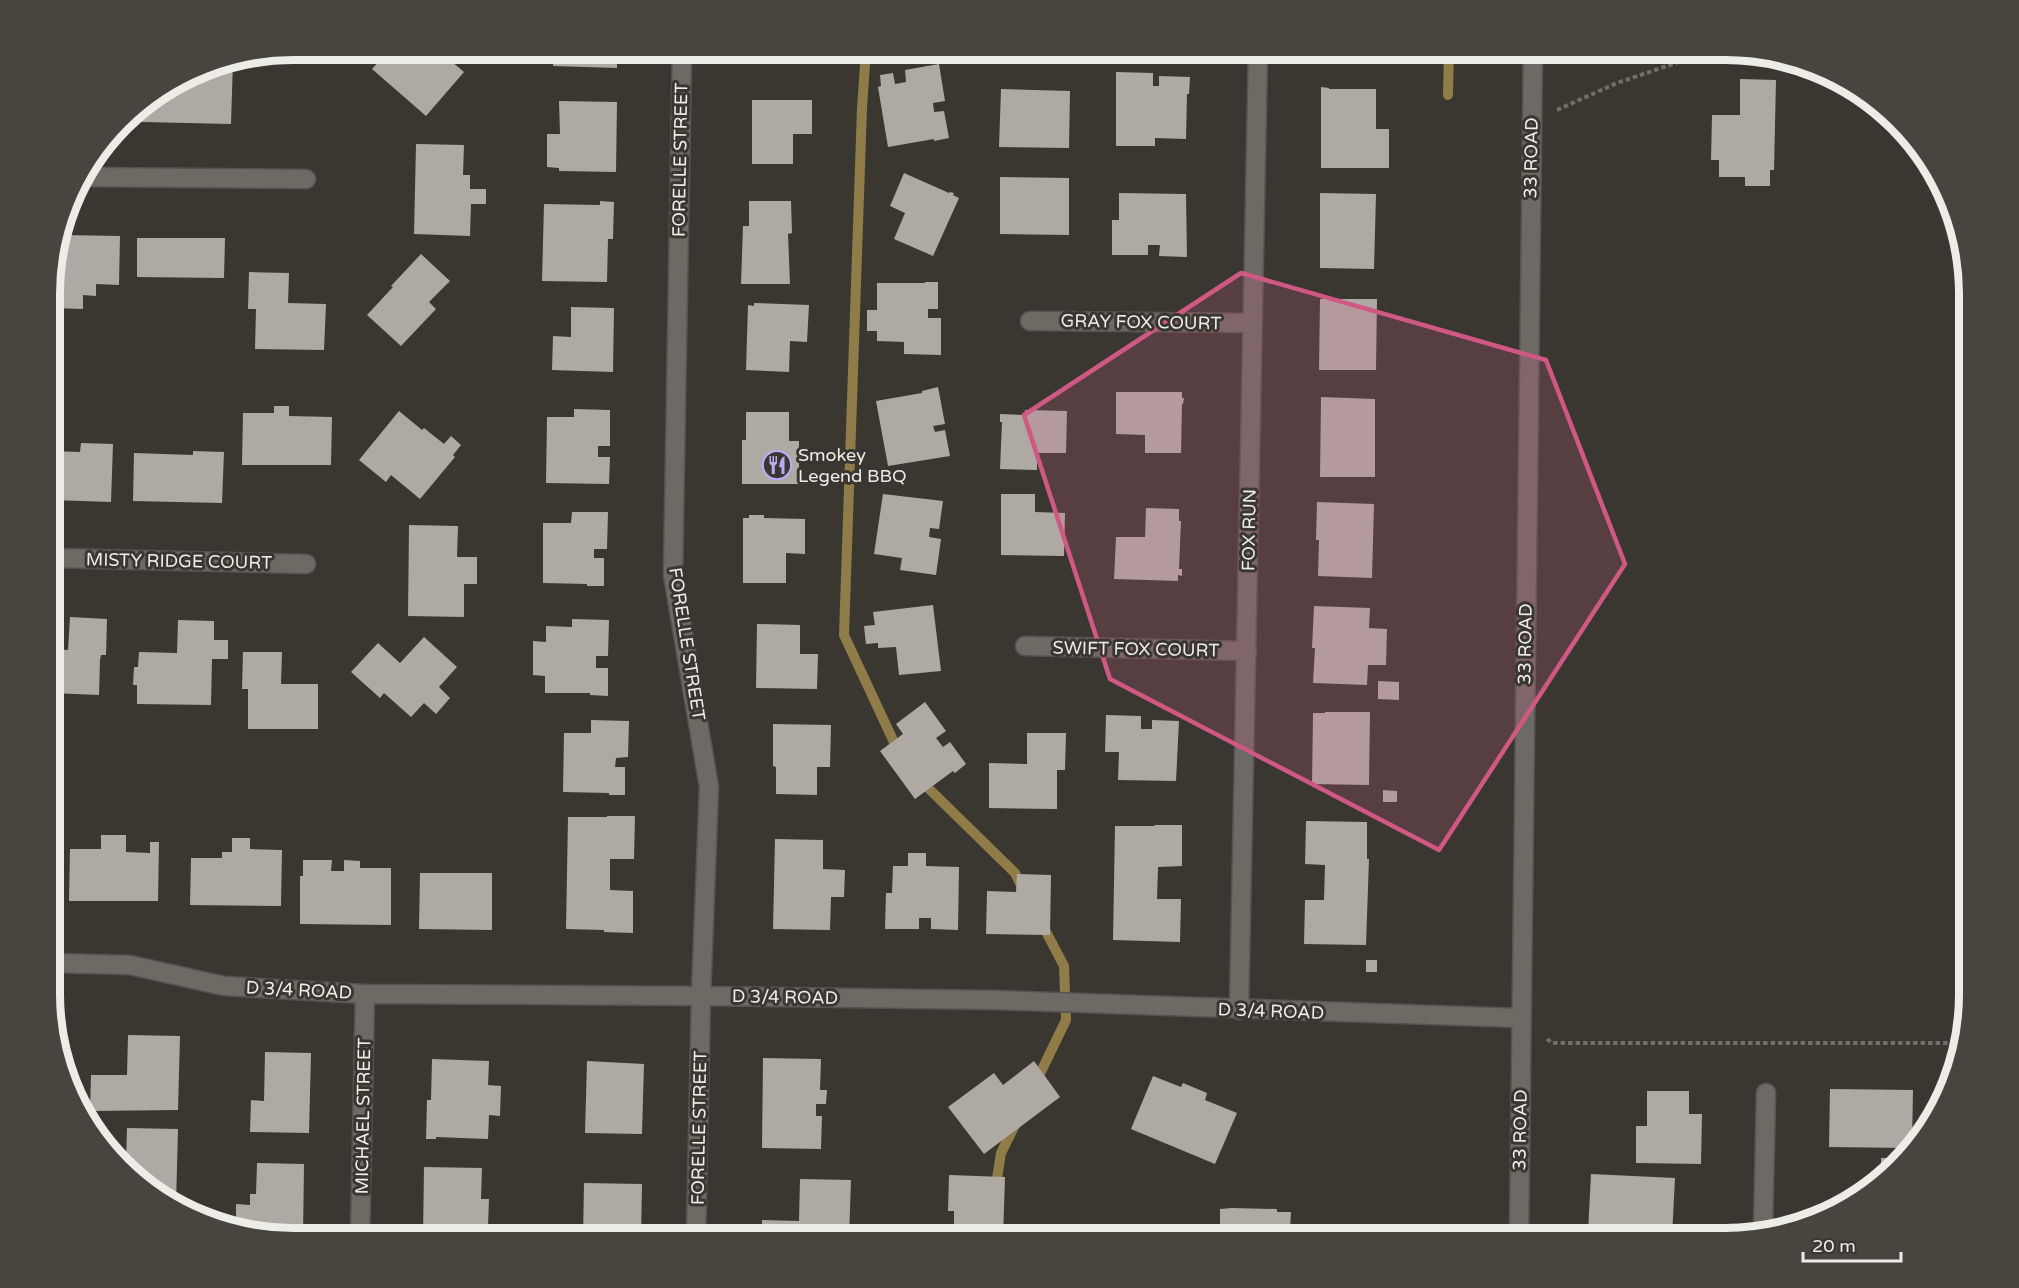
<svg xmlns="http://www.w3.org/2000/svg" width="2019" height="1288" font-family="'Varela Round',sans-serif">
  <rect width="100%" height="100%" fill="#3a3730"/>
  <g fill="none" stroke-linecap="round" stroke-linejoin="round">
    <path stroke="#8f7c48" stroke-width="10" d="M866,50l-4,58 -18,527 55,118
      M1448,95l1,-45
      M919,779l96,94 8,16
      M1036,1082l30,-62 -2,-54 -22,-42
      M995,1191l6,-38 15,-30"/>
  </g>
  <path fill="#aeaaa3" d="M389,50h49l26,22 -38,44 -54,-47z
    M553,50h64v18l-64,-2z
    M753,50h60v14h-60z
    M1324,50h58v7h-58z
    M233,61l-2,63 -89,-2 1,-18 58,-36z
    M939,64l6,37 -12,2 1,9 10,-1 5,27 -15,3v-2l-46,8 -10,-60 3,-1 -1,-11 13,-2 2,11 11,-2 -1,-12z
    M1116,72l37,1v13h6v-10l31,1 -1,17h-2l-1,45 -31,-1v8h-39z
    M1740,79l36,1 -2,90h-4v16h-25v-9h-26v-17h-8l1,-45h28z
    M1321,87l8,1v1h47v40h13v39h-68z
    M1001,89l69,2 -1,57 -70,-1z
    M752,100h60v34h-19v30h-41z
    M559,101l58,1 -1,70 -57,-1v-3l-12,-1v-33h13z
    M416,144l48,1 -1,30h7v14h16v15h-15l-1,32 -56,-2z
    M904,173l45,20 1,-1 4,1 -1,2 6,3 -26,58 -39,-17 11,-26 -15,-7z
    M1000,177l69,1v57l-69,-1z
    M1119,193l67,1 1,63 -28,-1 1,-11h-12v10h-36v-35h7z
    M1320,193l56,1 -2,75 -54,-1z
    M600,201l14,1 -1,37h-5l-1,43 -65,-1 2,-77 56,1z
    M749,201h42l1,32 -4,1 2,50h-49l2,-58h6z
    M62,235l58,1 -1,49 -23,-1v12l-13,-1v14l-31,-1v-46z
    M137,238h88l-1,40 -87,-1z
    M421,254l29,27 -21,21 7,7 -35,37 -34,-31 26,-28 -2,-1z
    M249,272l40,1 -1,30 38,1 -2,46 -69,-1 1,-40h-8z
    M925,282h13v27h-10v9h13v37l-37,-1v-12l-27,-1v-10h-10v-21h10v-27h48z
    M1320,299h57l-1,71h-57z
    M754,303l55,2 -2,37 -17,-1 -1,31 -43,-2 2,-65 6,1z
    M571,307l43,1 -1,64 -61,-2 1,-34 18,1z
    M938,387l7,37 -12,2 2,6 10,-2 5,26 -62,10 -12,-65 46,-8v-2z
    M1116,392h66v6h2l-1,6h-1l-1,49h-36v-18l-29,-1z
    M1321,397l54,2v78h-55z
    M274,406h15v10l43,1 -1,48h-89l1,-52h31z
    M574,409l36,1v36h-12v11h12l-1,27 -63,-1 1,-66h27z
    M1025,410l42,1 -1,42h-29v17l-37,-1 2,-47h-2v-8l25,1z
    M399,411l23,19 2,-2 20,16 7,-8 10,9 -8,10 2,2 -35,42 -29,-24 -5,7 -27,-22z
    M746,412h43v29h10v43h-57v-44h4z
    M81,443l32,1 -2,58 -59,-2v-49l28,1z
    M193,451l31,1 -2,51 -89,-2 1,-48 59,2z
    M883,494l60,7 -4,28 -9,-1 -1,9 12,2 -5,36 -36,-5 2,-12 -28,-4z
    M1001,494h34v18l30,1 -1,43 -63,-1z
    M1317,502l57,2 -2,74 -54,-2 1,-36h-3z
    M1146,508l33,1v12h2l-2,48h3v7l-4,-1v6l-64,-2 2,-42h29z
    M572,512h36l-1,37h-13v9h10v28h-17v-2l-44,-1v-60h28z
    M749,515h15v3l41,1v35l-19,-1v30h-43v-65h6z
    M409,525l49,1 -1,31h20v27h-13v33l-56,-1z
    M933,605l8,66 -42,4 -3,-28 -18,1v-5l-12,1 -2,-18 11,-1 -2,-13z
    M1314,606l56,2 -1,20 18,1 -1,36h-18l-1,20 -54,-2 2,-35h-3z
    M70,617l37,2 -1,36h-5l-1,5 -1,35 -47,-2v-44l16,1z
    M572,619l37,1 -1,36h-12v12h12v28l-18,-1v-2h-45v-17l-12,-1v-34l13,1v-16l26,1z
    M178,620l36,1v19h14v19h-16l-1,46 -74,-1v-19h-4l1,-18h4l1,-15 38,1z
    M757,624l43,1v29h18l-1,35 -61,-1z
    M424,637l33,30 -18,20 11,11 -14,16 -12,-11 -13,14 -27,-24 -4,5 -29,-26 27,-29 22,20z
    M243,652h39l-1,32h37v45h-70v-40h-6z
    M1378,681l21,1v18l-21,-1z
    M925,702l21,29 -10,7 7,9 7,-5 16,22 -11,9 -2,-2 -38,28 -35,-48 23,-17 -7,-10z
    M1325,712h45l-1,73 -57,-1 1,-71h12z
    M1106,715l35,1v13h11v-9l27,1 -3,60 -58,-1 1,-28h-14z
    M591,720l38,1 -1,36 -12,1 -1,9h10v28h-16v-2l-46,-1 1,-59h27z
    M773,724l58,1 -1,42h-13v28l-41,-1v-27l-3,-1z
    M1027,733h39l-1,37h-8v39l-68,-1v-45l38,1z
    M1383,790l14,1v11h-14z
    M607,816h28l-1,43h-24v31l23,1v42l-29,-1v-2l-38,-1 2,-112h39z
    M1306,821l61,1v37h2l-3,86 -62,-1 1,-44h19l1,-35 -20,-1z
    M1155,825h27v41l-24,1 -1,32h24l-1,43 -67,-2 2,-114h39z
    M101,835h25v17l24,1v-11h9l-1,59h-89l1,-52h31z
    M232,838h18v11l32,1 -1,56 -91,-1 1,-47h31v-6h10z
    M775,839l48,1v29l22,1 -1,27h-13l-1,33 -57,-1z
    M908,853h18v13l33,1 -1,63 -27,-1v-11h-12v11h-34l1,-36h6l1,-27h15z
    M303,860h29l-1,11h13v-11l16,1v7h31v57l-91,-1v-48h3z
    M420,873h72v57l-73,-1z
    M1017,874l34,1 -1,60 -64,-1 1,-43 29,1z
    M1366,960h11v12h-11z
    M128,1035l52,1 -2,74 -88,1 1,-36h36z
    M265,1052l46,1 -2,80 -59,-1 1,-32 13,1z
    M763,1058l58,1 -1,31h7l-1,14h-10v12h6l-1,33 -59,-1z
    M432,1059l57,2 -1,24 13,1 -1,30 -11,-1 -1,24 -52,-2v2h-10l1,-39h4z
    M587,1061l57,3 -2,70 -57,-1z
    M1034,1061l26,36 -76,57 -36,-47 46,-34 9,12z
    M1153,1076l28,11 2,-4 24,10 -2,7 32,13 -22,51 -84,-35z
    M1830,1089l83,1 -1,55 -3,3 -80,-1z
    M1647,1091h42v23h13l-1,50 -65,-1v-37h11z
    M127,1128l51,1 -2,75h-5l-13,-6 -32,-35z
    M1881,1158h18l-18,16z
    M257,1163l47,1 -1,74 -56,-7v-9h-11v-18l14,1v-11h6z
    M424,1167l58,1 -1,31h8l-1,27h-16v12h-49z
    M1591,1174l84,4 -3,59 -84,-5z
    M949,1175l56,2 -2,61h-57v-4l8,1v-24h-6z
    M800,1179l51,1 -2,58h-87v-18l37,1z
    M584,1183l58,1 -1,54h-58z
    M1232,1208l45,1v3h14l-1,16h-13v10h-57v-29z"/>
  <g fill="none" stroke-linecap="round" stroke-linejoin="round">
    <g stroke="#56544e" stroke-width="21">
      <path id="street" d="M682,50l-9,525 36,212 -8,209 -5,242
        M81,177l225,2
        M1030,321l223,2
        M52,558l254,6
        M1025,646l222,5
        M52,963l78,2 94,21 141,8 336,2 294,4 526,18
        M1239,1010l19,-960
        M1763,1231l3,-138
        M360,1238l5,-244"/>
    </g>
    <g stroke="#56544e" stroke-width="21">
      <path id="secondary" d="M1519,1238l14,-1188"/>
    </g>
    <path stroke="#716e68" stroke-width="4" stroke-dasharray="4.5 3" stroke-linecap="butt" d="M1649,50l24,13
      M1557,110l60,-27 97,-33
      M1547,1039l5,4h410"/>
    <use href="#street" stroke="#6d6a63" stroke-width="18"/>
    <use href="#secondary" stroke="#6d6a63" stroke-width="18"/>
  </g>
  <path fill="#cf5885" fill-opacity="0.2" stroke="#cf5885" stroke-width="4.5" stroke-linejoin="round" d="M1241,273l305,87 79,204 -186,286 -329,-171 -86,-264z"/>
  <defs>
    <g id="restaurant-ring" transform="scale(1.5)"><circle r="9.5" fill="#3a3730" stroke="#bcaaf5" stroke-width="1.5"/><path d="M-5-6h1v4h1v-4h1v4h1v-4h1v5L-1.5 .5V6h-2V.5L-5-1ZM5-6V6H3V1.5H1.5Q1.5-4 5-6Z" fill="#bcaaf5"/></g>
  </defs>
  <g fill-rule="evenodd">
    <use href="#restaurant-ring" x="777" y="465"/>
  </g>
  <g text-anchor="middle" dominant-baseline="central" stroke-width="6" stroke-linejoin="round" paint-order="stroke">
    <g font-size="18" fill="#eeece8" stroke="#3a3730">
      <text transform="translate(1531 158) rotate(-89)">33 ROAD</text>
      <text transform="translate(680 160) rotate(-89)">FORELLE STREET</text>
      <text transform="translate(1141 322) rotate(1)">GRAY FOX COURT</text>
      <text transform="translate(1249 530) rotate(-89)">FOX RUN</text>
      <text transform="translate(179 561) rotate(1)">MISTY RIDGE COURT</text>
      <text transform="translate(687 644) rotate(81)">FORELLE STREET</text>
      <text transform="translate(1525 644) rotate(-89)">33 ROAD</text>
      <text transform="translate(1136 649) rotate(1)">SWIFT FOX COURT</text>
      <text transform="translate(299 990) rotate(3)">D 3/4 ROAD</text>
      <text transform="translate(785 997) rotate(1)">D 3/4 ROAD</text>
      <text transform="translate(1271 1011) rotate(2)">D 3/4 ROAD</text>
      <text transform="translate(363 1116) rotate(-89)">MICHAEL STREET</text>
      <text transform="translate(699 1128) rotate(-89)">FORELLE STREET</text>
      <text transform="translate(1520 1130) rotate(-89)">33 ROAD</text>
    </g>
    <g font-size="18" fill="#eeece8" stroke="#3a3730" text-anchor="start">
      <text x="798" y="455">Smokey<tspan x="798" dy="21">Legend BBQ</tspan></text>
    </g>
  </g>
  <path d="M0 0H2019V1288H0ZM294 60H1725A234 234 0 0 1 1959 294V994A234 234 0 0 1 1725 1228H294A234 234 0 0 1 60 994V294A234 234 0 0 1 294 60Z" fill="#48453f" fill-rule="evenodd"/>
  <path fill="none" stroke="#eeece8" stroke-width="8" d="M294 60H1725A234 234 0 0 1 1959 294V994A234 234 0 0 1 1725 1228H294A234 234 0 0 1 60 994V294A234 234 0 0 1 294 60Z"/>
  <path d="M1803 1252v9h98v-9" fill="none" stroke="#eeece8" stroke-width="3"/>
  <text x="1812" y="1252" font-size="18" fill="#eeece8" stroke="#3a3730" stroke-width="4.5" paint-order="stroke">20 m</text>
</svg>
